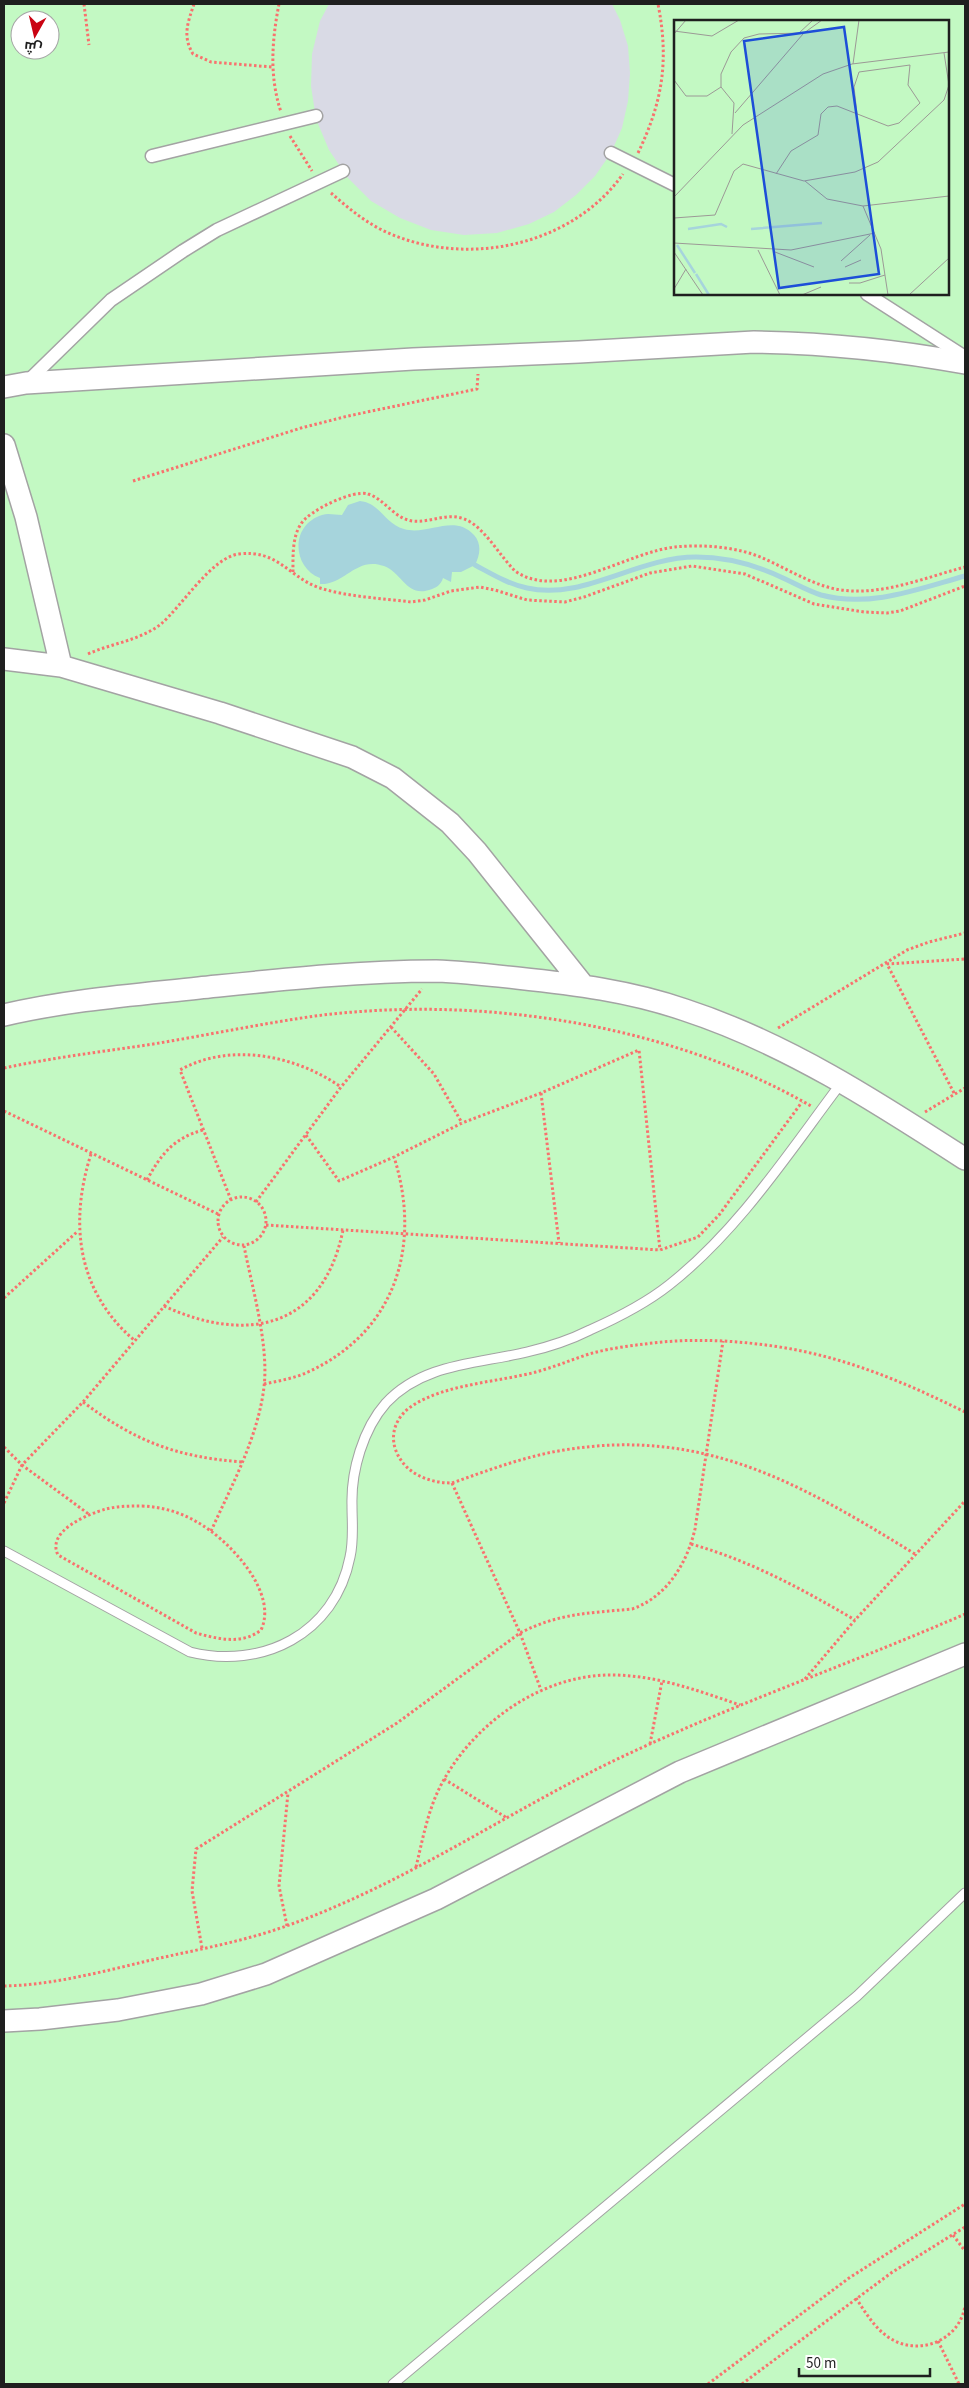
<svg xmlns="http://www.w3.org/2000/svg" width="969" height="2388" font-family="'Source Sans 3',Cairo,sans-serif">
  <rect width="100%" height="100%" fill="#efebe5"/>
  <path fill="#c3f9c3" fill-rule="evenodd" d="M4,4h961v2380h-961zM20,20h30v30h-30zM675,21h273v273h-273z"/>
  <path fill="#d9dae5" d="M329,4h283l8,16 8,26 2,27 -2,28 -6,27 -11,25 -16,23 -19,19 -22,17 -25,12 -32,9 -33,2 -33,-5 -31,-12 -29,-17 -23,-23 -19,-28 -13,-31 -5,-33 1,-32 8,-33z"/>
  <path fill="#a6d4dc" d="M360,501c20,2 25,23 44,28 24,7 50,-16 70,6 8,9 6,20 1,30l-14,7h-9l-1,10 -8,-4c-2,7 -7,10 -14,12 -22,7 -27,-17 -45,-24 -28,-10 -39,19 -64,18v-6c-28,-11 -30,-53 2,-63 6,-2 13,0 20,0l6,-10z"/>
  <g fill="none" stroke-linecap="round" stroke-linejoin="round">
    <path stroke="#a6d4dc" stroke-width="5" d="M475,565c17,9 33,19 52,23 56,13 110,-31 169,-31 30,0 60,8 87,21 13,6 25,13 38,17 49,13 97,-6 144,-19"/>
    <g stroke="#a3a3a3" stroke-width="11">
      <path id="service" d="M4,1551l186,101c72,18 145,-18 160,-95 4,-17 2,-34 2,-52 -1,-34 11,-76 34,-102 37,-40 92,-39 141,-51 22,-5 43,-12 63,-22 27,-12 55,-26 79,-45 70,-55 120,-133 173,-203
        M393,2384l464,-388 108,-103"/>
    </g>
    <g stroke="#a3a3a3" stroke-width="15">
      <path id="pedestrian" d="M611,153l64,32
        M152,156l164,-40
        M867,294l98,63
        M26,383l85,-83 72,-49 34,-21 126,-59"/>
    </g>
    <g stroke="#a3a3a3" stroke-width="24">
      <path id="tertiary" d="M4,387l22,-4 387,-24 166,-7 175,-10c71,1 141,8 211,21
        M4,445l22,72 35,149
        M4,659l57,7 159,47 132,44 41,21 57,45 27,29 106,133
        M4,1015c64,-15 130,-20 195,-27 78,-8 158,-17 237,-17 27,1 54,4 81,7 57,6 113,13 168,32 101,33 192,92 280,149
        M4,2021l36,-2 78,-9 83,-16 65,-20 170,-75 244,-127 285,-118"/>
    </g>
    <path stroke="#f8726e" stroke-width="3" stroke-dasharray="2.5 2.5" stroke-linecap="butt" d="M84,4l5,41
      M194,4c-6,18 -12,32 -1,50l18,8 61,5
      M279,4c-7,36 -10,72 2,108
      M290,136l22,35
      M638,153c25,-52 31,-93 20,-149
      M331,193c15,13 30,26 49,36 79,40 190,20 243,-55
      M133,481l168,-53 47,-12 129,-27 1,-15
      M293,572c0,-15 -1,-35 8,-48 7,-13 53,-35 67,-30 17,5 26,25 45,27 21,2 38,-12 59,2 17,12 29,34 43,48 44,31 112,-19 160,-24 29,-3 64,0 90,12 22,10 43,23 66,29 44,11 92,-10 134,-21
      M88,654c24,-11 51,-13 73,-30 21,-18 51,-67 78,-70 37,-5 50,22 78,33 29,10 64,11 94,15l14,-2 26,-9 29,-4 15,3 32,10 38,2 19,-5 66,-24 42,-7 53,8 69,30 50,8 23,1 13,-2 65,-25
      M391,1027l43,47 28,49
      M778,1028l129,-78 22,-8 36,-9
      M4,1068c47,-10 95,-16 143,-23 56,-9 112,-21 168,-29 164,-21 352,7 496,90
      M541,1093l18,150
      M954,1093l-67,-129 78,-5
      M4,1111l214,103
      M925,1112l40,-24
      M306,1135l33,46 55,-24 68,-34 79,-30 98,-43 21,200
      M91,1154c-22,69 -14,137 43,186
      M147,1180c14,-26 27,-42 56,-50
      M218 1221a24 24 0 1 1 48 0a24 24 0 1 1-48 0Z
      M231,1200l-51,-130c50,-28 115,-15 161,17
      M256,1202l85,-115 81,-98
      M266,1225l394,25 38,-13 21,-22 83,-113
      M4,1298l74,-67
      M164,1306c82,38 159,23 179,-76
      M264,1384c15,-3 31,-6 44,-12 88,-40 114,-127 86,-215
      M83,1402c52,39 93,55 159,60
      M4,1447l18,18 68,50
      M452,1483l68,150 21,57
      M4,1503l18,-38 61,-63 140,-165
      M142,1506c20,1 38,6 55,16 31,17 82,70 64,108 -19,15 -43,9 -65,3l-138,-78c-12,-24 30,-41 48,-46 12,-3 24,-3 36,-3z
      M211,1531c21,-46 47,-94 53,-144 5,-42 -12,-100 -20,-141
      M691,1544c60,17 111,45 164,76
      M915,1554c-114,-70 -211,-127 -351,-104 -38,6 -75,20 -112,33 -24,0 -49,-10 -57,-35 -5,-17 3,-33 17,-42 33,-22 86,-24 124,-34 18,-5 35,-12 53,-18 18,-5 38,-8 56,-10 43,-6 86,-4 128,2 70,10 129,35 192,66
      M805,1679l50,-59 110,-119
      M650,1744l12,-63
      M444,1779l63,39
      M416,1867c6,-25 11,-52 22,-76 31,-65 103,-118 177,-116 44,1 84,16 125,30
      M287,1926l-8,-40 9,-93
      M202,1948l-10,-57 4,-42 201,-126 123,-90c39,-20 70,-20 112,-24 35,-12 55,-46 63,-80l28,-188
      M4,1986c48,-1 97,-14 143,-25 47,-11 96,-19 142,-36 112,-40 210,-107 316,-160 117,-57 241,-99 360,-151
      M953,2235l12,16
      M856,2298c9,14 18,29 32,39 29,20 71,5 77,-31
      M938,2341l21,43
      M708,2384l141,-106 116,-74
      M742,2384l149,-111 74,-46"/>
    <use href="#service" stroke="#fff" stroke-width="9"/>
    <use href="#pedestrian" stroke="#fff" stroke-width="12"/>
    <use href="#tertiary" stroke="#fff" stroke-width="21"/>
  </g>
  <g transform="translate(674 20)">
    <rect width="275" height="275" fill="#efebe5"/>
    <path d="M0,0h275v275h-275z" fill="#c3f9c3"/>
    <path fill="none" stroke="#a6d4dc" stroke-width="2.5" d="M14,209l33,-5 6,3M77,209l71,-6M3,225l18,28M22,254l13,21"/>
    <path fill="none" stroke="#9c9996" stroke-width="1" d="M0,11l38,5 27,-16M125,13l14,-13M0,14l12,-14M179,44l6,-44M0,60l12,16h21l14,-9v-13l10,-22 13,-14 15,-4 45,-1 18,-13M47,67l13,16 -2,31M61,93l68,-79M102,154l15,-23 27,-16 3,-21 7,-7 9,-1 51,20 11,-3 21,-20 -12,-18 2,-20 -51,7 -5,15 3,27M131,161l22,18 36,7 86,-10M0,177l69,-72 80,-51 29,-10 97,-12M189,186l18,43 7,46M0,198l41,-3 19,-44 9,-7 61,17 51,-9 23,-10 66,-62 5,-15 -5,-32M0,223l117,7 84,-17M84,230l22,45M0,232l29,43M101,232l39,15M167,241l29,-26M171,247l16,-7M175,263h11l25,-8M0,269l12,-20M128,275l19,-8M235,275l40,-37"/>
    <path fill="#1d4ed8" fill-opacity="0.15" stroke="#1d4ed8" stroke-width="2.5" d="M170,7l35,247 -100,14 -35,-247z"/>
    <rect width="275" height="275" fill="none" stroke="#1f1f1f" stroke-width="2.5"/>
  </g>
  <rect width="969" height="2388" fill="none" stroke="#1f1f1f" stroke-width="10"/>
  <g transform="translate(35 35) rotate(188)"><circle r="24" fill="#ffffff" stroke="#a5a5a5"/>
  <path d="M0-4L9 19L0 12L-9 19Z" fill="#ca0312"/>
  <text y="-8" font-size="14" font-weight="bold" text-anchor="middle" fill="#1f1f1f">ش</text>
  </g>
  <path d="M799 2368v8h131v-8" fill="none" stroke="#1f1f1f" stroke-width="2.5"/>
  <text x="806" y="2368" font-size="15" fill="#1f1f1f" stroke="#ffffff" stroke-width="4" paint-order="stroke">50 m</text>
</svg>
